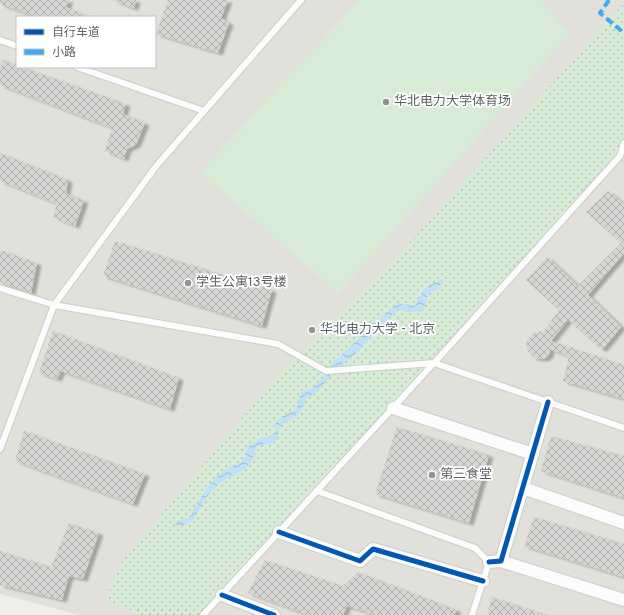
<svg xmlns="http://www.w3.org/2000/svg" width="624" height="615" font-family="Overpass,'Noto Sans SC',sans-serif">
  <defs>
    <pattern id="grass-dots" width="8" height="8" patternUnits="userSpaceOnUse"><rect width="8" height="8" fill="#d8ebd6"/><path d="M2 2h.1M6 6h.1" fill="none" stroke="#b2c2b1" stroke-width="1.8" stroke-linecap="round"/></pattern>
    <pattern id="water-waves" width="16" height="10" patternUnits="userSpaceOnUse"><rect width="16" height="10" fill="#bfe0f9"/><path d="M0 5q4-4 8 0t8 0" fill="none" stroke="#9eb9cd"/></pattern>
    <pattern id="building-cross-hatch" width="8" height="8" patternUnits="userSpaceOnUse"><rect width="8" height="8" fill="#d6d5d3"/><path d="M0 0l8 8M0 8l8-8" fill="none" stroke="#b1b0af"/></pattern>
    <filter id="shadow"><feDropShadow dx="4.5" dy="2.5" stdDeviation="1" flood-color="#0004"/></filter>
  </defs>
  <rect width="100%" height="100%" fill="#efeeea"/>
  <path fill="#e2e0da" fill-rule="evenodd" d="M0,0h624v615h-545l-79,-21zM17,17h138v50h-138z"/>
  <path fill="url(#grass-dots)" d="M624,3v140l-4,13 -417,459h-63l-34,-16 15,-36 158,-189 125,-125z"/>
  <path fill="#d8ebd6" d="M359,0h181l30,33 -232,261 -138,-122z"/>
  <path fill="url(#water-waves)" d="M441,279l3,1 -7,10 -9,3 -2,10 -4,8 -16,1 -8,-3 -5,5 -38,40 -20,16 -17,21 -12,8c-5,17 -13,18 -26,27l-3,14 -7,5 -7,-1 -7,3c-8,33 -23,21 -42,42 -3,3 -7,7 -10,12 -6,8 -6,16 -16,22 -3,3 -10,2 -15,2l8,-5 8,-2c9,-16 18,-33 32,-45 11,-10 18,-4 26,-19l-1,-6 16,-11 5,1 6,-3 3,-5 -1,-6c8,-12 15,-8 21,-16 5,-5 2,-9 5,-14 4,-6 11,-4 15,-9 7,-6 11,-15 17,-22 13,-14 29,-24 38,-40h5l21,-20 18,3 8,-16z"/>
  <path fill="url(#building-cross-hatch)" filter="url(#shadow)" d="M0,0h69l-3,7 22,10h-52l-36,-13z
    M112,0h24l-2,8z
    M168,0h60l-7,18 8,5 -11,30 -62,-19z
    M3,60l14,5v2h5l104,37 -3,10 22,9 -9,22 -9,4 -3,10 -19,-8 7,-23 -112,-43v-18z
    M0,153l68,27 -2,13 18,8 -9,25 -22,-9 4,-13 -57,-23z
    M608,191l16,13v49l-36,42 33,32 -19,23 -34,-30 -17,21 73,24v34l-61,-18 6,-24 -19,-8 -1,6 -5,4 -10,-1 -7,-8 -1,-9 8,-8 10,-2 15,-21 -33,-30 21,-23 31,29 43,-43 -35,-31z
    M115,241l157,49 -10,36 -159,-50z
    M0,250l37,13 -6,30 -31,-11z
    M53,331l126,47 -9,31 -109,-38 -4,8 -18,-6z
    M397,427l92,28 -20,68 -94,-29z
    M24,431l121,43 -12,30 -118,-43z
    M551,436l73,20v42l-83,-27z
    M534,517l90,27v33l-100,-31z
    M69,523l30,10 -16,46 -14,-3 -7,24 -62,-15v-34l51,16z
    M265,560l78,26 15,-14 99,38 -3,5h-79l-28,-9 -4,9h-35l-60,-22z
    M492,597l54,18h-59z"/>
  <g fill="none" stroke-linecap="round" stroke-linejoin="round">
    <g stroke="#cbcccc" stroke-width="8">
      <path id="service" d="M0,40l17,6
        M77,67l127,44
        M0,288l54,17 224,39 48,27 108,-8 190,65
        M0,449l54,-144 103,-140 144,-165
        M317,491l158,57 14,14 -17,53
        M203,615l231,-252 186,-207 4,-13"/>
    </g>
    <g stroke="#cbcccc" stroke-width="14">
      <path id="minor" d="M393,408l140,46
        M523,488l101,35
        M279,532l81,29 13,-12 110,32
        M501,561l123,39
        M489,562l12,-1 47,-159
        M222,595l52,20"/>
    </g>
    <use href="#service" stroke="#fdfcfc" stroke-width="6"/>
    <use href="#minor" stroke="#fdfcfc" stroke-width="12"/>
    <path stroke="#3fa9f5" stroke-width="4" stroke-dasharray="8 4" stroke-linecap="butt" d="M609,0l-9,13 24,20"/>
    <g stroke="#fff" stroke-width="8">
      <path id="cycleway" d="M279,532l81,29 13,-12 110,32
        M489,562l12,-1 47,-159
        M222,595l52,20"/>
    </g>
    <use href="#cycleway" stroke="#0057b8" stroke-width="5"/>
  </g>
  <g fill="#919496" stroke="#fff" stroke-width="1.5">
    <circle cx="386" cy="102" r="4"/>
    <circle cx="188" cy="283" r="4"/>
    <circle cx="312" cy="330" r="4"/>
    <circle cx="432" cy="475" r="4"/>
  </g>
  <g text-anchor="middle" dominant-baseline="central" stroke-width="3.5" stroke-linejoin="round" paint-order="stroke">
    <g font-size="13" fill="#5f6368" stroke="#fff" text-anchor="start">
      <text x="394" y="102">华北电力大学体育场</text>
      <text x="196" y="283">学生公寓13号楼</text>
      <text x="320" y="330">华北电力大学 - 北京</text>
      <text x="440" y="475">第三食堂</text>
    </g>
  </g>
  <rect x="16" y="16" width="140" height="52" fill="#ffffff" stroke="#bfc1c3"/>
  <rect x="24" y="29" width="20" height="6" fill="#0057b8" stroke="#bfc1c3"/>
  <text x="52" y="36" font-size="12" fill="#5f6368">自行车道</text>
  <rect x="24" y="49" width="20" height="6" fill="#3fa9f5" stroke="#bfc1c3"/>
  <text x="52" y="56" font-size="12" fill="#5f6368">小路</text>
</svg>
